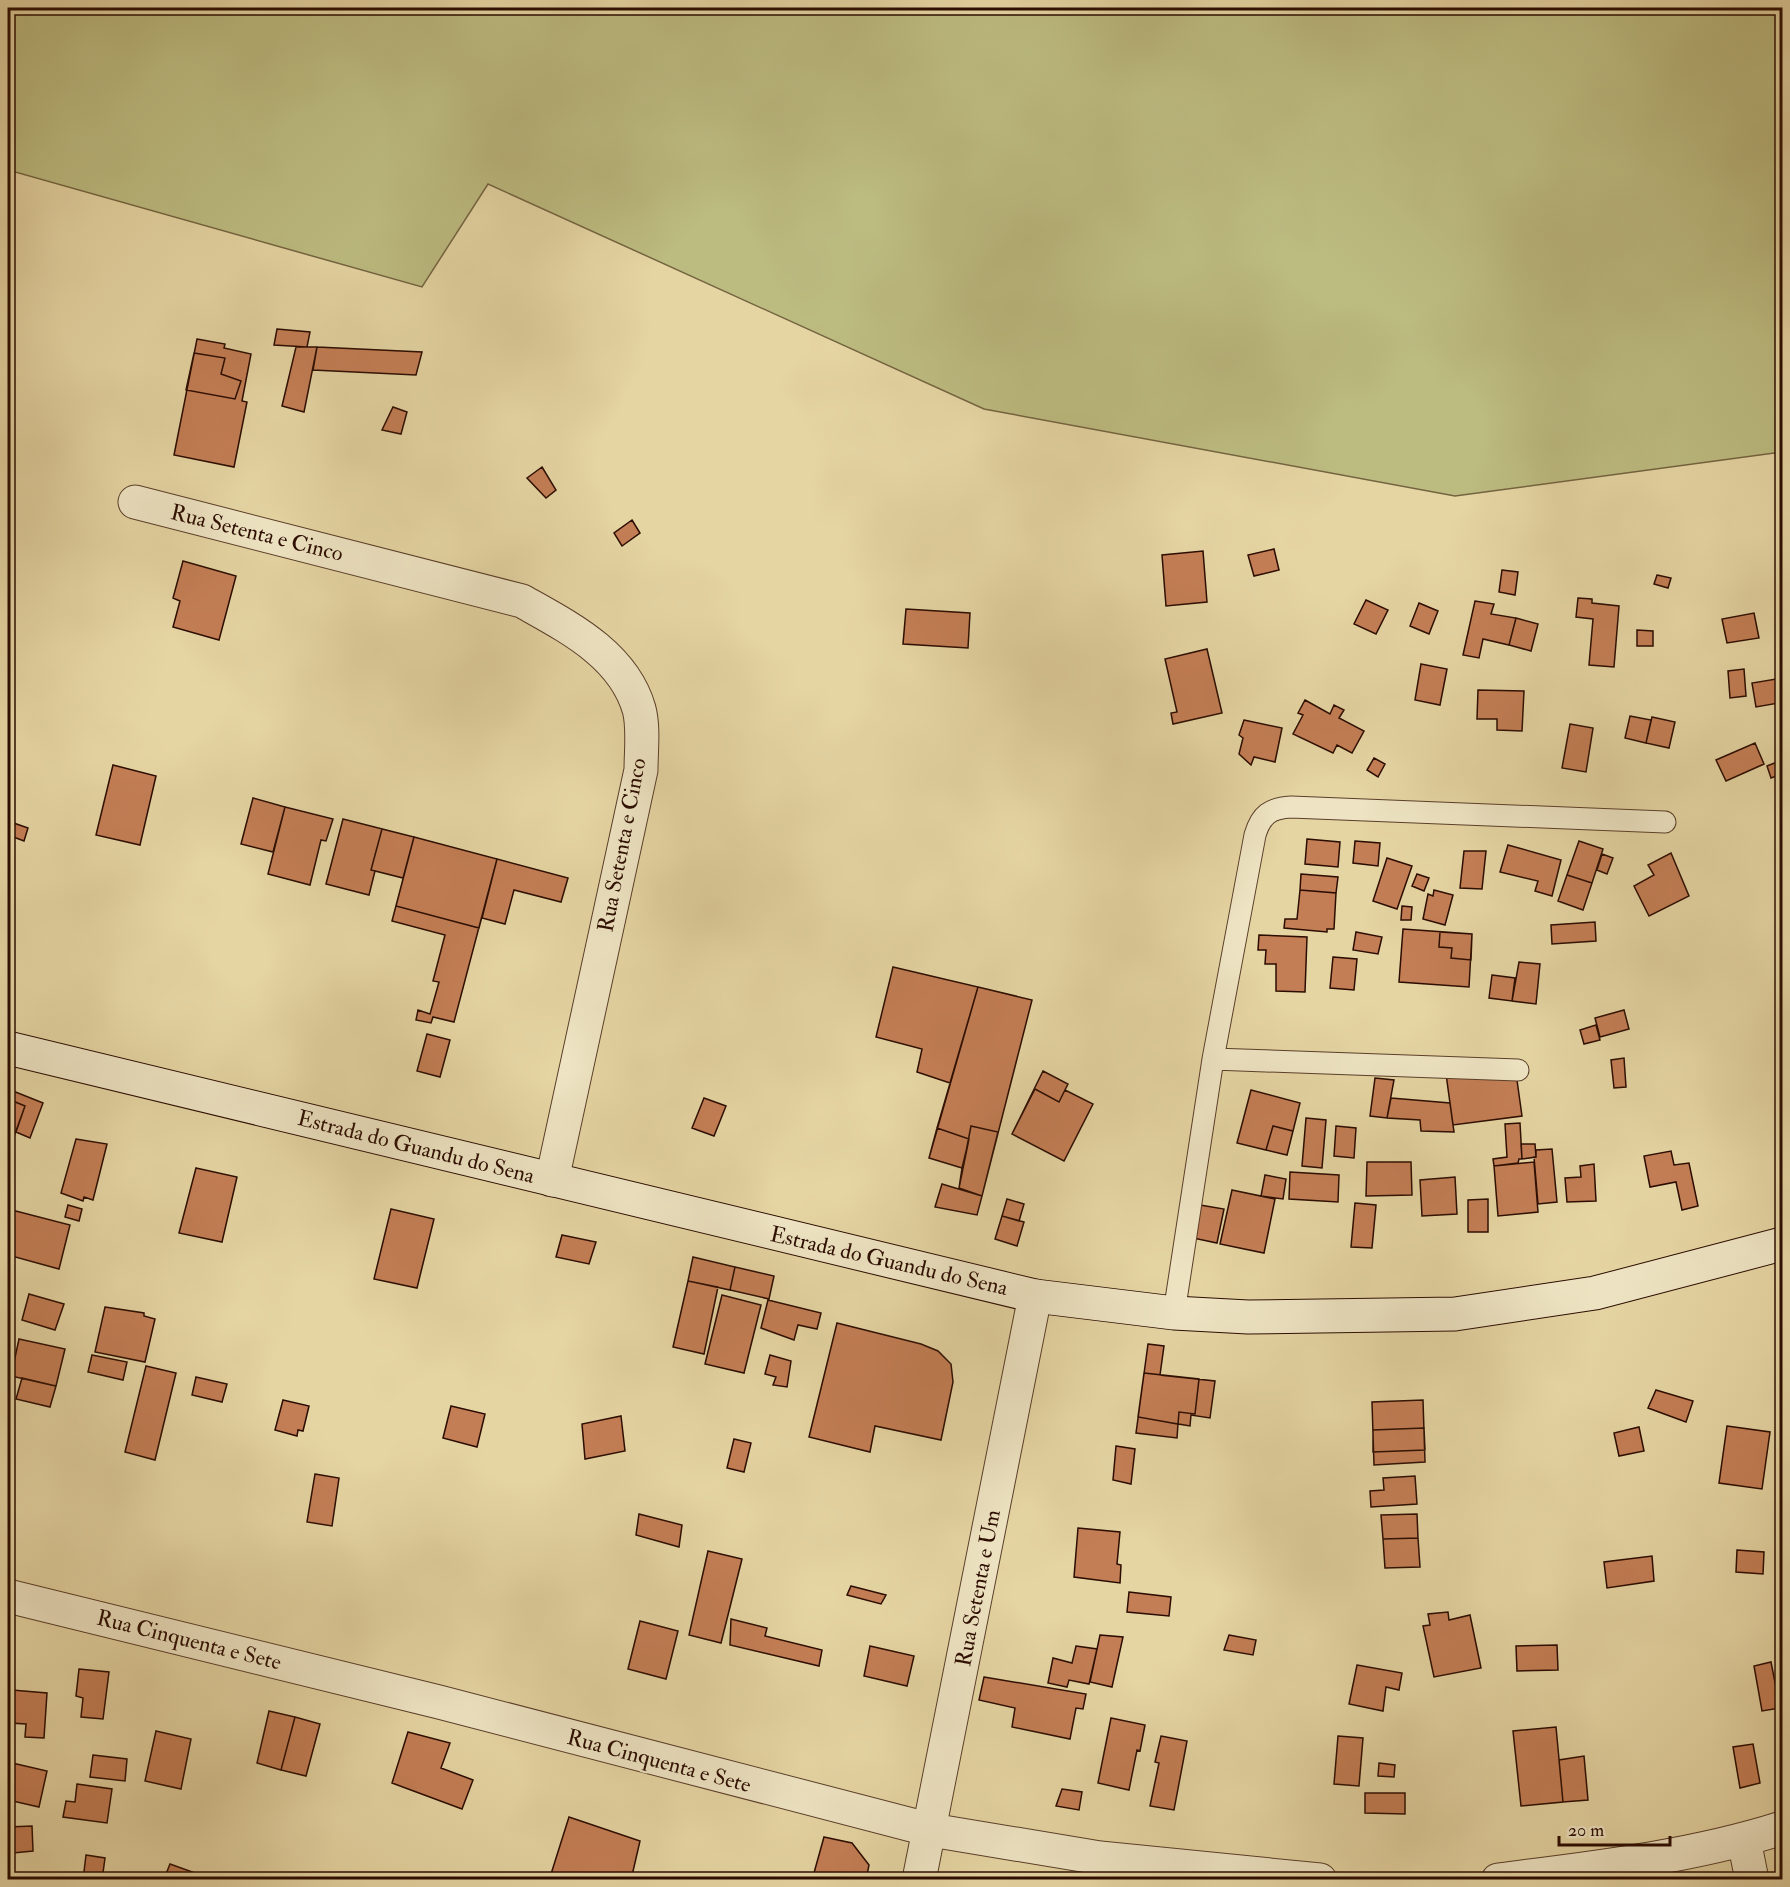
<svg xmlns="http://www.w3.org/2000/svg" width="1790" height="1887" font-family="'IM FELL Double Pica',serif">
  <rect width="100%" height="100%" fill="#e5d5a3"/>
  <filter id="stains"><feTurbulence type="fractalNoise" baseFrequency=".00333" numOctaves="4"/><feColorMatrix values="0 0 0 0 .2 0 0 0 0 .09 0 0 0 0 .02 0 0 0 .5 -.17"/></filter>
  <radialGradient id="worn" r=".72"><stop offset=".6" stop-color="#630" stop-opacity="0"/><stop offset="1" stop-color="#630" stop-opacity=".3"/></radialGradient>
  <path fill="#bcbb80" stroke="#746440" stroke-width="1.5" d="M8,8h1774v444l-327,44 -471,-87 -496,-225 -66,103 -414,-117z"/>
  <path fill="#c47e55" stroke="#2b0c00" stroke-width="1.5" d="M277,329l33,3 -3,15 -33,-2z
    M197,339l28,5 -1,4 27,6 -9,47 5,1 -13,65 -60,-12z
    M296,347h21l-13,65 -22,-6z
    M317,347l105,5 -6,23 -103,-5z
    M194,353l31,5 -4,16 20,7 -6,18 -49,-9z
    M393,407l14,5 -6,22 -19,-4z
    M542,467l14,23 -10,8 -19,-20z
    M632,520l8,13 -18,13 -8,-13z
    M1274,549l5,21 -25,6 -6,-21z
    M1203,551l4,51 -41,4 -4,-51z
    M183,561l53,15 -17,64 -46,-13 7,-26 -7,-3z
    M1502,570l16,2 -3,23 -16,-3z
    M1657,575l14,3 -3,10 -14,-4z
    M1578,598l14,1v4l27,3 -5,61 -25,-2 4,-46 -17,-2z
    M1366,600l22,10 -12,24 -22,-10z
    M1475,601l19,3 -3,10 25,4 -7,27 -26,-6 -4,19 -16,-3z
    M1419,603l19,8 -9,23 -19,-8z
    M906,609l64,4 -2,35 -65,-4z
    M1754,613l5,25 -32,5 -5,-24z
    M1516,618l22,6 -7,27 -22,-6z
    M1637,630l16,1v15h-16z
    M1207,649l15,64 -49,11 -2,-11 6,-1 -12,-53z
    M1421,664l26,5 -7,36 -25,-5z
    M1744,669l2,27 -16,2 -2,-27z
    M1776,679l3,24 -23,4 -4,-24z
    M1478,690l46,1 -2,40 -25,-1v-11h-20z
    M1305,700l25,14 4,-9 10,5 -5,8 25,13 -12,22 -15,-8 -4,8 -40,-19 10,-19 -5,-2z
    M1630,716l21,4 -5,23 -21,-5z
    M1652,717l23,5 -6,26 -23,-5z
    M1244,720l38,8 -7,34 -21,-5 -3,8 -12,-11 4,-16 -4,-3z
    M1570,724l23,4 -7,44 -24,-4z
    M1755,743l9,21 -38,17 -10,-21z
    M1374,758l11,6 -7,13 -11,-7z
    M1782,760v14l-11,4 -4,-12z
    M113,765l43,11 -16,69 -44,-10z
    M253,798l32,9 -12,45 -32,-8z
    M285,807l48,12 -7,22 -5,-1 -11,45 -42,-11z
    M343,819l71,18 -11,41 -28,-7 -6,24 -43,-11z
    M8,821l20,7 -4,13 -16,-6z
    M382,829l32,8 -11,41 -32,-8z
    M414,837l83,22 -43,163 -21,-5 -2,6 -15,-3 2,-10 12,4 9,-32 -6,-1 12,-46 -53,-14z
    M414,837l83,22 -18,69 -83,-22z
    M1307,839l33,3 -2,25 -33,-3z
    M1355,841l25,2 -2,23 -25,-3z
    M1579,841l24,8 -11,34 -25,-8z
    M1508,845l53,15 -9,36 -17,-5 3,-10 -38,-9z
    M1464,851h22l-4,38 -22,-1z
    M1671,853l18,43 -40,20 -15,-30 20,-11 -6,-10z
    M1602,854l11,4 -6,16 -10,-4z
    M1387,858l25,8 -15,43 -24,-8z
    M497,859l71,19 -7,24 -47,-12 -9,34 -23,-6z
    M1301,874l37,3 -2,16 -36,-3z
    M1417,874l12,4 -5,13 -12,-5z
    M1567,875l25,8 -9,27 -25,-9z
    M1300,890l36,3 -2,36h-7v3l-43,-4 1,-9h12z
    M1434,890l19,5 -8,30 -22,-6 5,-25 5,2z
    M1402,906l10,1 -1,13h-10z
    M1595,922l1,19 -44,3 -1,-19z
    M1403,929l69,5 -3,53 -70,-5z
    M1356,932l26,5 -4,17 -25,-4z
    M1440,932l32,2 -1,26 -20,-2 1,-10 -13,-1z
    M1259,935l48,2 -2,55 -29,-1v-27h-11l1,-14h-8z
    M1333,957l24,2 -3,31 -24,-2z
    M1519,962l21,2 -4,40 -24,-3z
    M893,967l85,20 -28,96 -33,-11 5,-23 -46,-12z
    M1492,975l23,3 -3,23 -23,-3z
    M978,987l54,13 -50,196 -23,-8 10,-49 -32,-11z
    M978,987l54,13 -50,196 -23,-8 3,-20 -33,-10z
    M1624,1010l5,19 -29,8 -5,-19z
    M1596,1025l4,15 -16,4 -4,-14z
    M427,1034l23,6 -10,37 -23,-6z
    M1624,1058l2,29 -12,1 -3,-28z
    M1043,1071l25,13 -3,6 28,14 -29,57 -52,-27z
    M1516,1073l6,43 -69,9 -7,-51z
    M1375,1078l19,2 -7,38 -17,-2z
    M8,1089l35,14 -13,35 -14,-6 9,-26 -17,-7z
    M1035,1089l24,13 6,-12 28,14 -29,57 -52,-27z
    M1251,1090l49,13 -7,28 -20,-5 -7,24 -29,-7z
    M704,1098l22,8 -12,30 -22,-8z
    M1391,1098l59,5 4,29 -33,-1 -1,-11 -33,-2z
    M8,1099l17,7 -17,47z
    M1306,1118l20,2 -4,48 -20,-2z
    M1520,1123l2,36h-3l-1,4 -24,3 -1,-7 14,-2 -2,-33z
    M971,1126l27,6 -16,64 -23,-8z
    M1273,1126l20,5 -6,24 -21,-5z
    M1336,1126l20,2 -2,30 -20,-2z
    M937,1128l32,11 -7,29 -33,-10z
    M76,1139l31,5 -14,56 -9,-3 -1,4 -22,-8z
    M1521,1144h14l1,13 -14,2z
    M1552,1149l5,53 -19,2 -4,-47h2v-7z
    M1671,1151l3,14 15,-2 9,43 -16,4 -6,-28 -26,5 -6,-31z
    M1367,1162h44l1,33 -46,1z
    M1534,1162l4,50 -40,4 -4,-50z
    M1594,1164l2,37 -29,1 -2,-24 16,-1 -1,-11z
    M196,1168l41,9 -15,65 -43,-9z
    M1290,1172l49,3 -1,27 -49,-3z
    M1265,1175l21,4 -3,20 -22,-3z
    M1455,1177l2,37 -35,2 -2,-36z
    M942,1184l40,12 -5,19 -42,-8z
    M1232,1190l43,9 -11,54 -44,-9z
    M1007,1199l17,5 -5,17 -17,-5z
    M1488,1199v33h-20v-32z
    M1355,1203l21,2 -4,43 -21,-1z
    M68,1205l14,4 -3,12 -14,-4z
    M1200,1205l24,4 -7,34 -24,-5z
    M8,1209l62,16 -11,44 -51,-14z
    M391,1209l43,10 -17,69 -43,-9z
    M1002,1216l22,6 -7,24 -22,-7z
    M562,1235l34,7 -7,22 -33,-7z
    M693,1257l42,10 -5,23 -42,-9z
    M735,1267l39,9 -5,23 -39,-9z
    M688,1281l30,6 -14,67 -31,-7z
    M29,1294l35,10 -9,26 -33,-10z
    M722,1295l39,10 -17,68 -39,-9z
    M768,1300l53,13 -4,16 -19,-4 -4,15 -33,-12z
    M105,1307l39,6v3l11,3 -10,43 -50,-10z
    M837,1323l84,21 17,7 13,13 2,18 -12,58 -66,-14 -5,26 -61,-15z
    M19,1339l46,10 -9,37 -45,-10z
    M1148,1344l16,2 -4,29 55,6 -5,37 -19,-3 -1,11 -12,-2 -1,14 -41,-5z
    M92,1355l35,7 -4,18 -35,-8z
    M770,1355l21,6 -4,26 -14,-2 3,-8 -11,-3z
    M146,1366l30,7 -21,87 -30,-8z
    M1144,1373l55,6 -4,35 -16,-2 -1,12 -40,-7z
    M196,1377l31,7 -5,18 -30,-7z
    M22,1378l34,8 -6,21 -34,-8z
    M1656,1390l37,11 -7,21 -38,-14z
    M283,1400l26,6 -6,25 -5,-1 -1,6 -22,-6z
    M1423,1400l2,62 -51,3 -2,-63z
    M451,1406l34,8 -8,33 -34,-9z
    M621,1416l4,35 -40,8 -3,-35z
    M1727,1426l43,6 -8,57 -43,-6z
    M1639,1427l5,24 -25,5 -5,-23z
    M1424,1428l1,22 -52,2v-22z
    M734,1439l17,4 -7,29 -17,-4z
    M1116,1446l19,3 -4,35 -18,-4z
    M1782,1450v39l-4,-1z
    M315,1474l24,4 -7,48 -25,-4z
    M1415,1476l2,28 -46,3 -1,-16 14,-1 -1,-12z
    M639,1514l43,11 -3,22 -43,-12z
    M1417,1514l1,24 -35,1 -2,-24z
    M1078,1528l42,4 -3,32 4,1 -1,18 -46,-6z
    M1418,1538l2,29 -35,1 -2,-29z
    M1737,1550l27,2 -1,22 -27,-2z
    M708,1551l34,8 -21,84 -32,-8z
    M1652,1556l2,25 -47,7 -3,-26z
    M851,1586l35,9 -5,9 -34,-9z
    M1129,1592l42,5 -2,19 -42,-4z
    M1448,1612l1,8 21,-5 11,53 -47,9 -11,-51 7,-1 -2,-11z
    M731,1619l36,9 -2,8 57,14 -3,16 -89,-21z
    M640,1621l38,10 -12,48 -38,-10z
    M1100,1635l23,2 -11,50 -22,-5z
    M1229,1635l27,5 -3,15 -29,-5z
    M1557,1645l1,25 -41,1 -1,-25z
    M870,1646l44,10 -7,30 -43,-10z
    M1076,1646l21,3 -8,35 -20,-4 -2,7 -19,-4 5,-25 19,5z
    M1771,1662l9,46 -18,3 -8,-45z
    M1357,1665l45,8 -3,17 -13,-3 -3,24 -34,-7z
    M79,1669l30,3 -6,47 -22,-2 2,-19 -7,-2z
    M984,1677l102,17 -3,15 -7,-1 -6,31 -58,-12 3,-19 -36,-8z
    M12,1690l35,3 -3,45 -19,-1 1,-13 -16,-1z
    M269,1711l26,6 -14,53 -24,-7z
    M295,1717l25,7 -14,52 -25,-6z
    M1111,1718l34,7 -5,26 -3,-1 -8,40 -31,-7z
    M1556,1727l7,75 -42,4 -8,-75z
    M156,1731l35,8 -10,50 -36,-8z
    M408,1732l42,11 -9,25 32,12 -11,29 -70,-26z
    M1161,1736l26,5 -13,69 -24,-4 9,-43 -4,-1z
    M1338,1736l25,2 -4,48 -25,-2z
    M1753,1744l7,39 -20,5 -7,-41z
    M93,1755l34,4 -2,22 -35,-4z
    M1584,1756l4,44 -25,2 -4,-42z
    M8,1762l39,9 -8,36 -31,-7z
    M1379,1763l16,2 -1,12 -16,-1z
    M77,1784l35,5 -5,34 -44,-6 3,-16 9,1z
    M1062,1789l20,3 -3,18 -23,-4z
    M1365,1793h40v21l-40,-1z
    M569,1817l71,24 -9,39h-64l-16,-6z
    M32,1826l1,25 -20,2 -1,-14h-4v-12z
    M824,1837l28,6 17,22 -3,15h-54z
    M86,1855l19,3 -3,22h-19z
    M170,1864l25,9 -2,7h-40l1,-5 10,4z
    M8,1871l20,5 -2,4h-18z
    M776,1874l19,6h-20z"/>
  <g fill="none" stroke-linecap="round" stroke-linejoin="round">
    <g stroke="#5a3e29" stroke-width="23">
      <path id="lane" d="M1213,1059l305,11
        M1174,1313l39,-254 42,-224c6,-20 15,-27 36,-28l374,15"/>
    </g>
    <g stroke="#5a3e29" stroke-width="35">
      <path id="street" d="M135,502l387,99c46,26 101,53 117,108 5,18 2,42 2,61l-89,410
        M8,1596l431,106 492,128 169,28 220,22
        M1744,1840l8,40
        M919,1880l116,-584
        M1498,1880c95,-12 193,-23 284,-52"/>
    </g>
    <g stroke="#2b0c00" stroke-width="35">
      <path id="secondary" d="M8,1048l1027,248 139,17 74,4 207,-3 140,-21 187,-49"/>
    </g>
    <use href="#lane" stroke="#eee4c3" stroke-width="21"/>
    <use href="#street" stroke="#eee4c3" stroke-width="33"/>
    <use href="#secondary" stroke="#eee4c3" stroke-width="33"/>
  </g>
  <g text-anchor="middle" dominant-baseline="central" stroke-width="4.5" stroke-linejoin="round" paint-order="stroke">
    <g font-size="22" fill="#2b0c00" stroke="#eee4c3">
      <text transform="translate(257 533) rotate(14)">Rua Setenta e Cinco</text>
      <text transform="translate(622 845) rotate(-79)">Rua Setenta e Cinco</text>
      <text transform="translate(416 1147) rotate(14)">Estrada do Guandu do Sena</text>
      <text transform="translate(889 1261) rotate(13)">Estrada do Guandu do Sena</text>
      <text transform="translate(978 1588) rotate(-79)">Rua Setenta e Um</text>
      <text transform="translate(189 1640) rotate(14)">Rua Cinquenta e Sete</text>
      <text transform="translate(659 1761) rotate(15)">Rua Cinquenta e Sete</text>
    </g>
  </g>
  <rect width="1790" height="1887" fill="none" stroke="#e5d5a3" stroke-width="30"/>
  <rect x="9" y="9" width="1772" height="1869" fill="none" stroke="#2b0c00" stroke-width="3"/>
  <rect x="15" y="15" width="1760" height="1857" fill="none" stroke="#2b0c00" stroke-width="1.5"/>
  <path d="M1559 1836v9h111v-9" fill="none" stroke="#2b0c00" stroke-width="3"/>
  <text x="1568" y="1836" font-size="18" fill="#2b0c00" stroke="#eee4c3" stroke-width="4.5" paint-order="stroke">20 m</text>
  <rect width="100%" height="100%" filter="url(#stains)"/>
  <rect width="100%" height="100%" fill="url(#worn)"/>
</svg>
